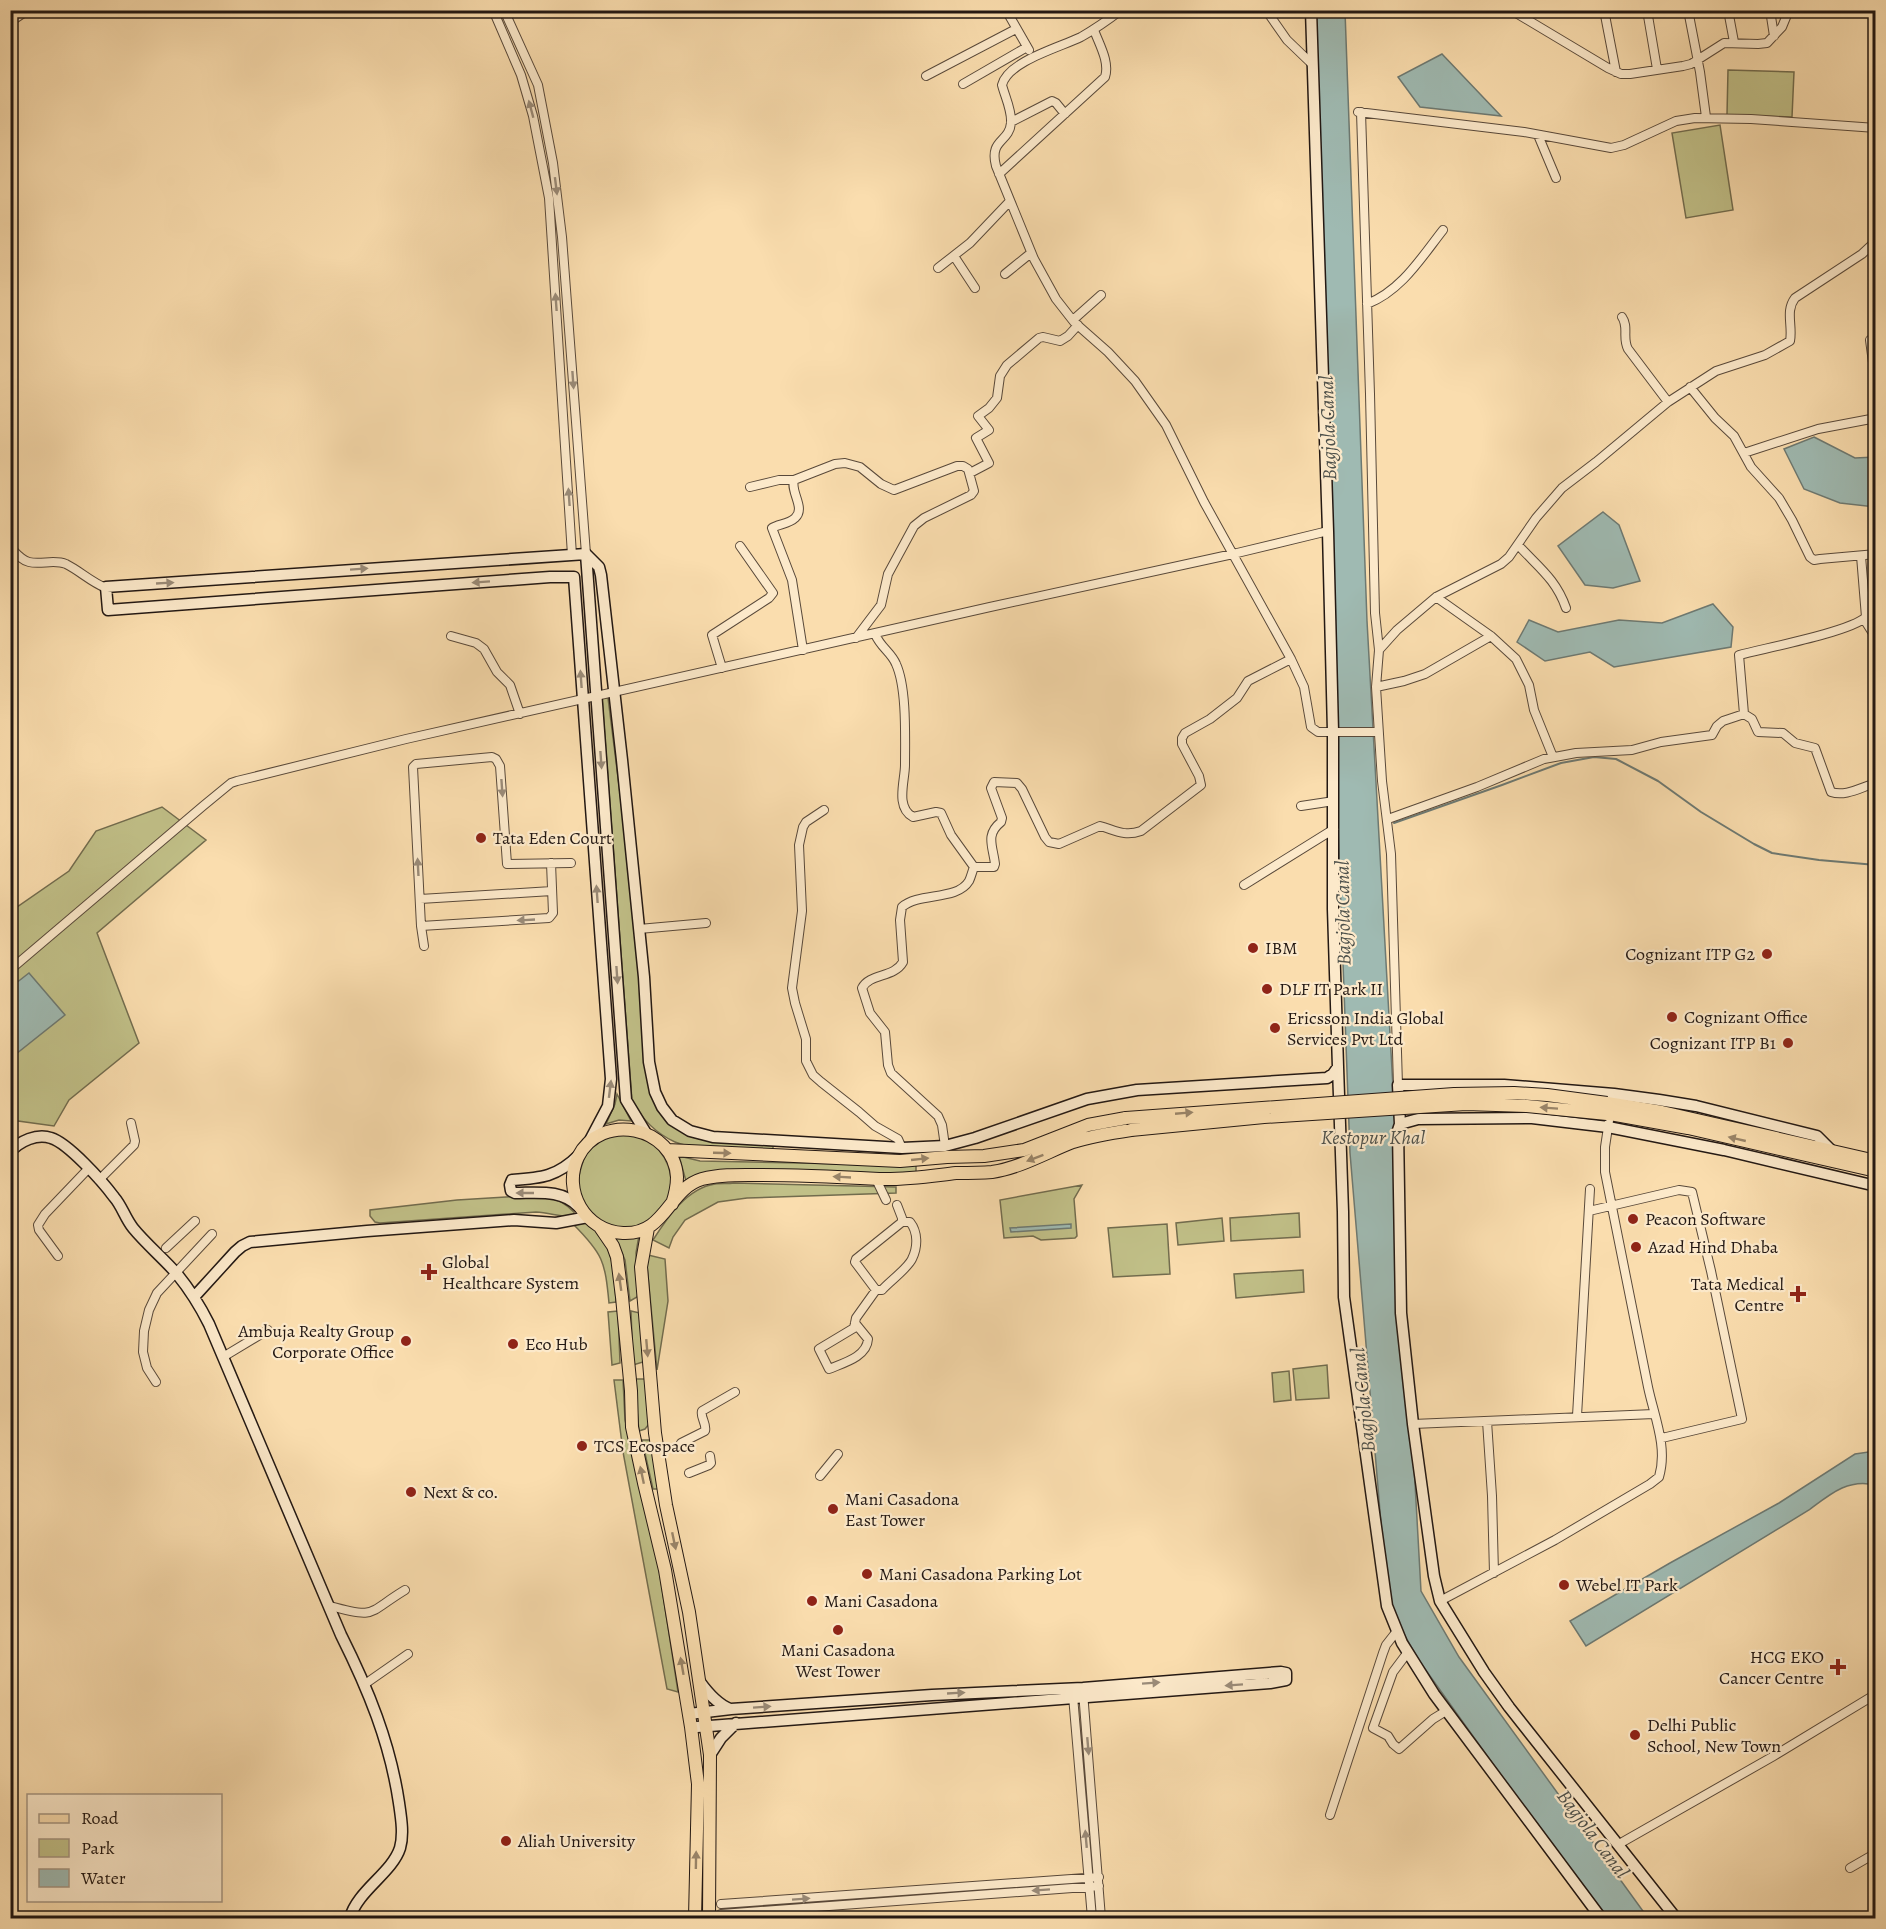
<svg xmlns="http://www.w3.org/2000/svg" width="1886" height="1929" font-family="Alegreya,serif">
  <rect width="100%" height="100%" fill="#faddae"/>
  <filter id="stains"><feTurbulence type="fractalNoise" baseFrequency=".00333" numOctaves="4"/><feColorMatrix values="0 0 0 0 .2 0 0 0 0 .09 0 0 0 0 .02 0 0 0 .5 -.17"/></filter>
  <radialGradient id="worn" r=".72"><stop offset=".6" stop-color="#630" stop-opacity="0"/><stop offset="1" stop-color="#630" stop-opacity=".3"/></radialGradient>
  <path fill="#c1c088" stroke="#726c4e" stroke-width="1.5" d="M1728,70l66,2 -2,45 -65,-2z
    M1720,125l13,85 -47,8 -14,-85z
    M602,698h6l18,143 27,256 46,42 74,7v4c-24,-1 -78,1 -98,-8 -18,-8 -33,-23 -43,-41z
    M162,807l44,33 -109,93 42,110 -70,57 -15,26 -43,-6 -1,-208 59,-41 27,-40z
    M617,1094l14,27 -12,-1 -13,4 9,-20z
    M619,1132c10,3 22,3 31,8 4,2 7,6 9,10 17,21 17,50 -5,69 -4,3 -9,4 -13,6 -37,15 -72,-21 -60,-57 3,-10 5,-18 13,-24 7,-5 17,-8 25,-12z
    M679,1156l21,5 146,3 70,-1v10l-230,8z
    M734,1183l162,4v6l-149,5 -29,4 -33,18 -12,17 -4,11 -16,-8c14,-22 34,-52 62,-56 6,-1 13,0 19,-1z
    M1082,1185l-8,14 3,37 -2,2 -34,2 -8,-4 -29,2 -4,-38z
    M520,1196c26,1 41,-1 58,21 -15,1 -27,-4 -42,-5l-156,11 -5,-1 -5,-6v-6l87,-10z
    M1299,1213l1,24 -69,4 -1,-23z
    M1222,1218l2,23 -46,4 -2,-22z
    M584,1222c30,15 30,50 32,80l-7,1c-4,-42 -6,-49 -36,-79z
    M1167,1224l3,50 -57,3 -5,-49z
    M639,1235l-3,18 2,41 -1,3 -7,4 -5,-41 -10,-23z
    M648,1255l17,4 3,42 -11,69 -10,-105z
    M1303,1270l1,22 -68,6 -2,-24z
    M618,1311l2,52 -8,2 -4,-53z
    M631,1311l9,2 3,49 -10,3z
    M1327,1365l2,33 -33,2 -3,-31z
    M1289,1371l2,29 -17,2 -2,-29z
    M634,1379h11l4,45 -4,5 -6,2z
    M614,1380h9l2,40 34,149 19,123 -11,-3 -44,-237z
    M642,1440h10l7,49h-6z"/>
  <path fill="#9fbab2" stroke="#6d7972" stroke-width="1.5" d="M1308,11h37l22,610 54,970 38,66 189,261h-45l-183,-256 -32,-55 -38,-454z
    M1442,54l59,62 -81,-9 -22,-30z
    M1814,437l41,21 20,-1v50l-35,-4 -36,-14 -20,-40z
    M1603,512l16,13 21,56 -27,7 -28,-3 -27,-39z
    M1713,604l20,23 -2,20 -117,20 -24,-15 -45,9 -28,-19 12,-22 29,12 61,-12 43,3z
    M29,973l36,42 -54,43v-71z
    M1071,1224v4l-60,4 -1,-4z
    M1875,1451v34c-27,-7 -46,10 -66,25l-223,136 -16,-25 100,-58 109,-60 76,-49z"/>
  <g fill="none" stroke-linecap="round" stroke-linejoin="round">
    <path stroke="#6d7972" stroke-width="2" d="M1394,823l108,-38 59,-22 33,-6 22,2 42,22 43,31 53,32 18,9 47,7 57,5"/>
    <g stroke="#59493a" stroke-width="10">
      <path id="street" d="M493,10l28,65 12,41 16,82 23,357
        M504,10l34,75 15,78 9,74 24,317
        M1006,10l23,40
        M1121,10c-13,10 -26,19 -40,27 -20,10 -73,24 -79,48 3,12 10,25 9,38 -2,20 -22,16 -15,43l38,93 22,40 18,23 34,30 27,29 31,44 38,77 87,157 13,28 7,40 7,5h60
        M1266,10l21,30 25,24
        M1511,10l97,58 13,6h9l53,-8 8,-2 33,-21 34,1 9,-1 15,-16 7,-17
        M1604,10l12,62
        M1647,10l10,59
        M1688,10l12,62 6,45
        M1728,10l6,32
        M1770,10l4,26
        M10,22l18,-12
        M926,76l90,-47
        M963,84l64,-37
        M1358,112l166,20 87,16 13,-3 52,-24 19,-3 56,1 125,9
        M1361,112l9,282 5,219 4,37 -3,37 6,94 9,73 7,231
        M1011,122l41,-21 4,2 9,11
        M1538,135l18,43
        M999,174l106,-97c5,-15 -6,-33 -11,-47
        M954,256l21,32
        M938,268l32,-25 40,-42
        M1005,274l26,-21
        M1367,304c34,-13 54,-46 76,-74
        M1622,317c7,10 0,21 6,32l40,53
        M1073,320l28,-25
        M1870,340l6,45
        M1690,387l25,31 19,18 17,31 28,31 13,22 18,37 4,3 6,-1 56,-5
        M1744,453l74,-24 58,-11
        M970,473l19,-10 -13,-25 13,-8 -11,-14 11,-8 8,-10 3,-22 7,-11 32,-27 4,-1 17,4 8,-5 10,-11
        M750,487l29,-7h15
        M1518,545c20,22 38,34 48,63
        M10,547c6,6 11,13 19,15 12,3 25,-3 37,2 14,7 25,18 40,24
        M1436,597l55,39 25,23 13,26 5,25 19,47
        M1864,619l12,19
        M875,634c6,14 16,18 21,30 11,24 9,74 9,101 0,16 -10,42 8,52l23,-5 5,1 10,22 23,32
        M451,636l25,7 8,6 13,23 13,13 10,29
        M803,650l-11,-70 -20,-52c6,-4 17,-4 23,-10 11,-10 -5,-26 -1,-38l41,-16 10,-1 15,4 21,17 13,6 63,-24h6l5,3 6,22 -3,4 -47,23 -10,8 -26,48 -7,31 -25,33
        M1379,650l18,-20 39,-33 65,-33 8,-7 27,-39 26,-30 34,-26 72,-60 48,-31 49,-16 25,-14c3,-15 -5,-30 5,-43l67,-44 14,-13
        M722,668l-10,-33 57,-37 4,-5 -33,-47
        M1376,687l28,-6 21,-7 66,-38
        M1744,714l-5,-59c26,-7 111,-23 127,-38l-5,-61
        M1301,806l33,-5
        M824,810l-18,12 -3,5 -4,18 3,66 -10,77 3,15 11,36v22l7,14 8,7 38,30 16,14 23,13 4,9
        M1388,819l89,-32 67,-28 32,-6 56,-3 29,-8 51,-7 5,-9 6,-5 21,-7 8,5 6,13 25,1 12,10 20,5 16,44c15,5 30,-5 45,-9
        M1244,885l90,-56
        M420,899l132,-8
        M421,926l128,-8 4,-5 -2,-50
        M639,929l67,-6
        M424,946l-3,-20 -8,-159 3,-3 76,-7 4,2 4,7 7,98 64,-1
        M10,970l193,-164 28,-23 6,-2 169,-42 584,-132 243,-53 95,-23
        M945,1146l-3,-21 -4,-9 -47,-43 -3,-8 -3,-33 -15,-19 -8,-25c8,-15 32,-10 41,-26l-3,-42 2,-13c17,-15 55,-6 67,-26 2,-4 3,-9 5,-14h20l1,-3c-2,-18 -10,-29 6,-42l1,-4 -11,-30 3,-6 23,1 5,6 23,48 4,5 10,2 41,-18c15,4 24,11 41,5l60,-46 -2,-9 -17,-32v-6l3,-5 25,-14 27,-21 11,-17 43,-22
        M876,1179l10,21
        M99,1180l35,-35 1,-4 -4,-18
        M1589,1211l90,-21 13,2 19,79 31,148 -80,19
        M166,1248l29,-27
        M58,1256l-19,-26 -1,-5 7,-11 44,-46
        M876,1290h6c7,-8 26,-22 30,-31 6,-12 6,-27 -2,-37h-8
        M855,1323l13,16c-1,18 -25,24 -39,30l-10,-20 35,-21 2,-10 20,-28 -21,-28 1,-3 46,-37v-4l-5,-13
        M223,1357l45,-27
        M156,1382l-9,-14 -4,-16 1,-21 5,-21 8,-17 55,-59
        M1577,1416l13,-227
        M1487,1421l5,75 2,77
        M1413,1424l241,-10
        M681,1443l24,-12c2,-7 -5,-14 -3,-20l33,-19
        M689,1473l20,-8 2,-2 -1,-7
        M820,1476l18,-22
        M1440,1601l115,-61 95,-56 9,-7c9,-30 -5,-61 -11,-90l-43,-215v-25l5,-33
        M330,1606c47,13 37,7 75,-16
        M1408,1652l-15,20 -20,56 15,8 5,8 6,5 34,-30 13,-8
        M365,1684l43,-30
        M1083,1692l18,226
        M1073,1696l19,222
        M1330,1815l53,-162 3,-8 11,-14
        M1619,1844l153,-87 104,-63
        M1850,1868l26,-15
        M721,1904l378,-27
        M721,1914l378,-28"/>
    </g>
    <g stroke="#231813" stroke-width="13">
      <path id="secondary" d="M586,554l13,13 2,8 21,185 22,217 5,85 6,30 7,15 10,13 18,11 23,6 189,11 43,-2 30,-8 112,-39 50,-9 190,-12 6,-4 5,-7 -5,-158v-177l-5,-201 -17,-521
        M1338,1067l5,145 1,85 43,309 15,37 32,51 167,224
        M1400,1124l-2,-39h106l110,9 45,6 37,6 121,30 15,15
        M589,1142l19,-36 3,-27 -37,-502h-24l-442,33 -2,-23 480,-33 40,546 20,33
        M10,1152c10,-11 27,-19 41,-14 17,5 52,44 63,59 8,9 11,21 19,31 13,16 30,30 44,46 13,16 23,32 32,50l132,311c27,54 49,107 58,168 2,14 5,31 1,45 -8,25 -43,43 -50,70
        M579,1155c-22,22 -38,23 -67,25l-2,5 1,6 4,2c23,0 47,-4 64,14
        M194,1297l41,-45 7,-6 8,-4 117,-11 147,-11 42,3 32,-6
        M700,1682c8,11 17,22 30,27
        M689,1714l42,-5 201,-14 151,-7 198,-16 5,1v7l-16,3 -573,44
        M710,1755l11,-17 15,-15
        M1676,1918l-167,-211 -25,-35 -44,-71 -6,-25 -21,-152 -12,-111 -3,-183 2,-6 18,-5 114,-1 76,9 116,23 152,36"/>
    </g>
    <g stroke="#231813" stroke-width="14">
      <path id="primary" d="M1607,1103l55,9 214,49
        M1610,1114l78,14 188,43
        M667,1150l233,11 47,-4 37,-1 40,-6 64,-25 38,-7
        M672,1204c3,-9 5,-17 5,-27 -3,-51 -76,-66 -99,-20 -16,34 7,74 45,76 43,2 45,-44 79,-54 19,-5 40,-4 59,-4 39,0 79,2 118,4 26,1 51,-3 77,-6 12,0 24,0 36,-1 28,-4 55,-20 81,-30 19,-6 38,-9 58,-12
        M600,1227l13,19 4,11 5,40 9,94 1,36 12,56 21,87 26,157 7,57 -3,134
        M648,1228l-7,39 14,166 11,72 23,107 21,143 -1,163"/>
    </g>
    <use href="#street" stroke="#fce9ca" stroke-width="8"/>
    <use href="#secondary" stroke="#fce9ca" stroke-width="10"/>
    <use href="#primary" stroke="#faddae" stroke-width="12"/>
    <g stroke="#231813" stroke-width="14" stroke-linecap="butt">
      <path id="primary-bridge" d="M1126,1118l328,-24 60,-1 33,2 60,8
        M1131,1130l133,-13 202,-13 61,2 80,8"/>
    </g>
    <use href="#primary-bridge" stroke="#faddae" stroke-width="12"/>
  </g>
  <defs><path id="oneway-solid" d="M-6-.8H1V-3.2L6.5 0L1 3.2V.8H-6Z" transform="scale(1.5)"/></defs>
  <g fill="#9a8b78">
    <use href="#oneway-solid" transform="translate(531 109) rotate(-105)"/>
    <use href="#oneway-solid" transform="translate(556 186) rotate(83)"/>
    <use href="#oneway-solid" transform="translate(556 302) rotate(-94)"/>
    <use href="#oneway-solid" transform="translate(573 380) rotate(86)"/>
    <use href="#oneway-solid" transform="translate(569 497) rotate(-94)"/>
    <use href="#oneway-solid" transform="translate(359 569) rotate(-4)"/>
    <use href="#oneway-solid" transform="translate(481 582) rotate(176)"/>
    <use href="#oneway-solid" transform="translate(165 583) rotate(-3)"/>
    <use href="#oneway-solid" transform="translate(581 679) rotate(-94)"/>
    <use href="#oneway-solid" transform="translate(601 760) rotate(86)"/>
    <use href="#oneway-solid" transform="translate(502 788) rotate(86)"/>
    <use href="#oneway-solid" transform="translate(418 867) rotate(-93)"/>
    <use href="#oneway-solid" transform="translate(597 894) rotate(-94)"/>
    <use href="#oneway-solid" transform="translate(526 920) rotate(177)"/>
    <use href="#oneway-solid" transform="translate(617 975) rotate(86)"/>
    <use href="#oneway-solid" transform="translate(610 1089) rotate(-83)"/>
    <use href="#oneway-solid" transform="translate(525 1193) rotate(180)"/>
    <use href="#oneway-solid" transform="translate(1151 1683) rotate(-4)"/>
    <use href="#oneway-solid" transform="translate(1234 1685) rotate(176)"/>
    <use href="#oneway-solid" transform="translate(956 1693) rotate(-3)"/>
    <use href="#oneway-solid" transform="translate(762 1707) rotate(-4)"/>
    <use href="#oneway-solid" transform="translate(1088 1746) rotate(85)"/>
    <use href="#oneway-solid" transform="translate(1086 1839) rotate(-95)"/>
    <use href="#oneway-solid" transform="translate(1041 1890) rotate(176)"/>
    <use href="#oneway-solid" transform="translate(801 1899) rotate(-4)"/>
  </g>
  <g fill="#998468">
    <use href="#oneway-solid" transform="translate(1549 1108) rotate(-176)"/>
    <use href="#oneway-solid" transform="translate(1184 1113) rotate(-5)"/>
    <use href="#oneway-solid" transform="translate(1737 1139) rotate(-167)"/>
    <use href="#oneway-solid" transform="translate(722 1153) rotate(2)"/>
    <use href="#oneway-solid" transform="translate(1035 1158) rotate(159)"/>
    <use href="#oneway-solid" transform="translate(920 1159) rotate(-6)"/>
    <use href="#oneway-solid" transform="translate(842 1177) rotate(-177)"/>
    <use href="#oneway-solid" transform="translate(620 1282) rotate(-98)"/>
    <use href="#oneway-solid" transform="translate(647 1348) rotate(85)"/>
    <use href="#oneway-solid" transform="translate(642 1475) rotate(-102)"/>
    <use href="#oneway-solid" transform="translate(674 1541) rotate(78)"/>
    <use href="#oneway-solid" transform="translate(682 1666) rotate(-100)"/>
    <use href="#oneway-solid" transform="translate(696 1860) rotate(-89)"/>
  </g>
  <g fill="#8f2418" stroke="#fce9ca" stroke-width="2">
    <circle cx="481" cy="838" r="6"/>
    <circle cx="1253" cy="948" r="6"/>
    <circle cx="1767" cy="954" r="6"/>
    <circle cx="1267" cy="989" r="6"/>
    <circle cx="1672" cy="1017" r="6"/>
    <circle cx="1275" cy="1028" r="6"/>
    <circle cx="1788" cy="1043" r="6"/>
    <circle cx="1633" cy="1219" r="6"/>
    <circle cx="1636" cy="1247" r="6"/>
    <path d="M426 1263h6v6h6v6h-6v6h-6v-6h-6v-6h6z"/>
    <path d="M1795 1285h6v6h6v6h-6v6h-6v-6h-6v-6h6z"/>
    <circle cx="406" cy="1341" r="6"/>
    <circle cx="513" cy="1344" r="6"/>
    <circle cx="582" cy="1446" r="6"/>
    <circle cx="411" cy="1492" r="6"/>
    <circle cx="833" cy="1509" r="6"/>
    <circle cx="867" cy="1574" r="6"/>
    <circle cx="1564" cy="1585" r="6"/>
    <circle cx="812" cy="1601" r="6"/>
    <circle cx="838" cy="1630" r="6"/>
    <path d="M1835 1658h6v6h6v6h-6v6h-6v-6h-6v-6h6z"/>
    <circle cx="1635" cy="1735" r="6"/>
    <circle cx="506" cy="1841" r="6"/>
  </g>
  <g text-anchor="middle" dominant-baseline="central" stroke-width="4.5" stroke-linejoin="round" paint-order="stroke">
    <g font-size="18" fill="#231813" stroke="#fce9ca" text-anchor="start">
      <text x="493" y="838">Tata Eden Court</text>
      <text x="1265" y="948">IBM</text>
      <text x="1755" y="954" text-anchor="end">Cognizant ITP G2</text>
      <text x="1279" y="989">DLF IT Park II</text>
      <text x="1684" y="1017">Cognizant Office</text>
      <text x="1287" y="1018">Ericsson India Global<tspan x="1287" dy="21">Services Pvt Ltd</tspan></text>
      <text x="1776" y="1043" text-anchor="end">Cognizant ITP B1</text>
      <text x="1645" y="1219">Peacon Software</text>
      <text x="1648" y="1247">Azad Hind Dhaba</text>
      <text x="442" y="1262">Global<tspan x="442" dy="21">Healthcare System</tspan></text>
      <text x="1784" y="1284" text-anchor="end">Tata Medical<tspan x="1784" dy="21">Centre</tspan></text>
      <text x="394" y="1331" text-anchor="end">Ambuja Realty Group<tspan x="394" dy="21">Corporate Office</tspan></text>
      <text x="525" y="1344">Eco Hub</text>
      <text x="594" y="1446">TCS Ecospace</text>
      <text x="423" y="1492">Next &amp; co.</text>
      <text x="845" y="1499">Mani Casadona<tspan x="845" dy="21">East Tower</tspan></text>
      <text x="879" y="1574">Mani Casadona Parking Lot</text>
      <text x="1576" y="1585">Webel IT Park</text>
      <text x="824" y="1601">Mani Casadona</text>
      <text x="838" y="1650" text-anchor="middle">Mani Casadona<tspan x="838" dy="21">West Tower</tspan></text>
      <text x="1824" y="1657" text-anchor="end">HCG EKO<tspan x="1824" dy="21">Cancer Centre</tspan></text>
      <text x="1647" y="1725">Delhi Public<tspan x="1647" dy="21">School, New Town</tspan></text>
      <text x="518" y="1841">Aliah University</text>
    </g>
    <g font-size="20" font-style="italic" fill="#4e514b" stroke="#fce9ca">
      <text transform="translate(1328 428) rotate(-92)">Bagjola Canal</text>
      <text transform="translate(1343 913) rotate(-91)">Bagjola Canal</text>
      <text x="1373" y="1137">Kestopur Khal</text>
      <text transform="translate(1363 1400) rotate(-96)">Bagjola Canal</text>
      <text transform="translate(1593 1834) rotate(53)">Bagjola Canal</text>
    </g>
  </g>
  <rect width="1886" height="1929" fill="none" stroke="#faddae" stroke-width="36"/>
  <rect x="12" y="12" width="1862" height="1905" fill="none" stroke="#231813" stroke-width="3"/>
  <rect x="18" y="18" width="1850" height="1893" fill="none" stroke="#231813" stroke-width="1.5"/>
  <rect x="27" y="1794" width="195" height="108" fill="#fce9ca" stroke="#a59581" stroke-width="1.5"/>
  <rect x="39" y="1814" width="30" height="9" fill="#faddae" stroke="#a59581" stroke-width="1.5"/>
  <text x="81" y="1824" font-size="18" fill="#231813">Road</text>
  <rect x="39" y="1839" width="30" height="18" fill="#c1c088" stroke="#a59581" stroke-width="1.5"/>
  <text x="81" y="1854" font-size="18" fill="#231813">Park</text>
  <rect x="39" y="1869" width="30" height="18" fill="#9fbab2" stroke="#a59581" stroke-width="1.5"/>
  <text x="81" y="1884" font-size="18" fill="#231813">Water</text>
  <rect width="100%" height="100%" filter="url(#stains)"/>
  <rect width="100%" height="100%" fill="url(#worn)"/>
</svg>
